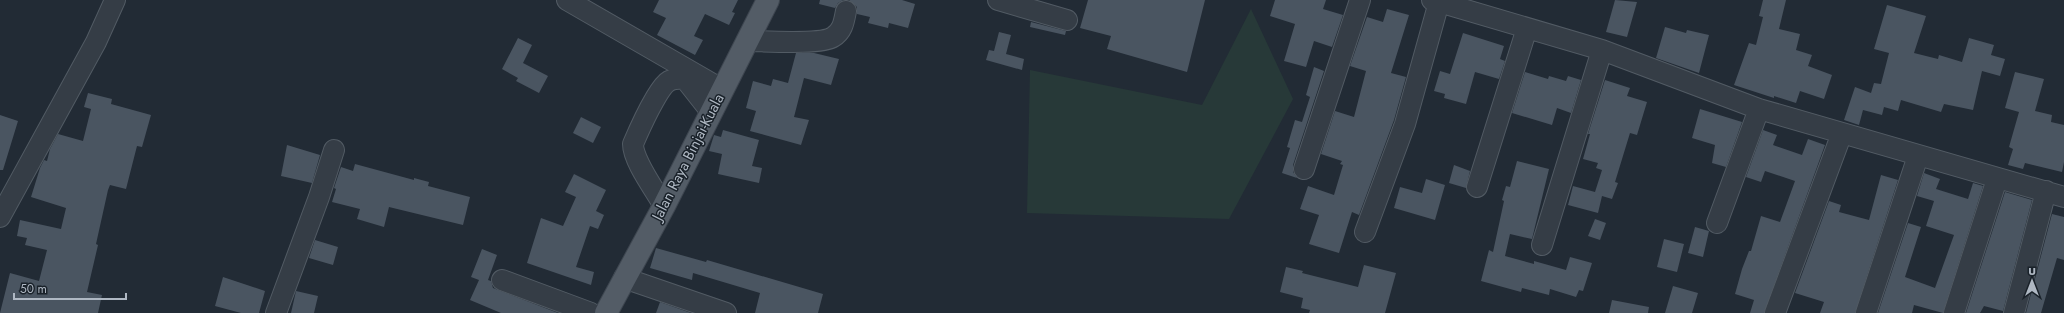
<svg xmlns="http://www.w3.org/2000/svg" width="2064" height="313" font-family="Jost,sans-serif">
  <rect width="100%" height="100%" fill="#222b35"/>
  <path fill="#273938" d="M1251,9l42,90 -64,120 -202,-6 3,-143 172,35z"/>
  <path fill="#4a5561" d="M659,0h79l-6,12 3,1 -6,12 -24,-11 -11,22 9,4 -8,15 -38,-20 9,-17 -13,-6z
    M820,0h23l-5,3 -3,5 -16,-4z
    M849,0h53l13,4 -7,24 -19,-5 -1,5 -20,-5 2,-6 -13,-3v-7z
    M1088,0h117l-18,72 -80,-23 4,-13 -31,-8z
    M1275,0h51l-3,9 20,6 -11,32 -18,-6 -8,26 -22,-6 11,-37 -25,-8z
    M1615,0l22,2 -10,35 -21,-5z
    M1763,0h23l-7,29 21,5 -4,16 16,5 -4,11 24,9 -8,24 -24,-8 -4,12 -22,-7v2l-40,-13 15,-42 7,2 7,-28 -4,-1z
    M1887,5l39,11 -12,37 24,6 1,-4 23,7 7,-24 25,7 -3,10 14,4 -5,17 -18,-5 -9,39 -29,-6 -3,8 -40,-12 -3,11 -14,-4 -2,8 -19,-5 -4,15 -15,-5 11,-33 16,6 3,-10 7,1 8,-31 -15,-4z
    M1387,9l22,6 -18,58 15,4 -12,43 -35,95 -7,-3 -13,41 -30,-9 10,-29 -19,-6 8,-23 26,9 9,-30 -3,-1 2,-3 -21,-7 14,-43 19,6 12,-46 -16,-5 17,-49 16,5z
    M1031,22l35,9 -1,4 -35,-8z
    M1665,27l21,6 1,-3 22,5 -10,38 -43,-15z
    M999,32l12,3 -5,19 18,5 -2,11 -36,-10 3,-10 5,1z
    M1463,33l41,13 -4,13 5,2 -6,18 -24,-7 -9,32 -22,-6 1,-4 -11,-3 6,-20 10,3z
    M518,38l14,7 -9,18 25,13 -9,17 -23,-12 2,-3 -16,-9z
    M796,53h18l25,6 -8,26 -27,-7 -10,39 15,3 -8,25 -51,-14 6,-20 -10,-3 7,-27 18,5 2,-7 15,4z
    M1314,67l10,4 -31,94v7l4,6 -15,-5 8,-25 -3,-1 8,-27 7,2 8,-25 -4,-2z
    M1525,72l23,7 1,-3 17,5 2,-5 13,4 -10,33 -14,-5 -5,17 -40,-12z
    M2015,72l29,7 -9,32 17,4 -1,7 13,3v37l-2,10 -37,-9 -2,6 -15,-4 5,-16 -4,-2 10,-35 -14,-4z
    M1605,80l25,8 -3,8 20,6 -10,33 -7,-2 -15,49 3,1 -6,16 -10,-3 -4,17 -30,-8 5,-19 22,6 7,-22 -6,-2 2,-5 -15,-4 7,-25h-2z
    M88,93l24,6 -1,5 40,11 -9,32 -5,-1 -11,43 -16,-4 -2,5 -12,54 2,1 -11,47 15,3 -4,18h-98l10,-40 29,8 8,-31 -22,-5 2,-7 -10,-2 3,-16 41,9 5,-21 -35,-11 9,-29 4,-8 3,1 3,-12 8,-15 25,7 8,-32 -7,-2z
    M1700,109l42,13 -16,45 -14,-4 3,-18 -23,-7z
    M0,115l18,6 -15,49h-3z
    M581,117l20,10 -8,16 -20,-10z
    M723,130l36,10 -7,26 10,2 -3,15 -41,-9 4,-20 -13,-3 5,-16 7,2z
    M1763,130l14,5 -4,10 29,10 6,-16 17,6 -61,168h-14l4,-13 -19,-6 7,-25 7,-18h2l10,-35 19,6 15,-41 -30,-10 -4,11 -15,-5z
    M287,145l33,10 -8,28 -31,-7z
    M1517,161l32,8 -17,70 -22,-5 -5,22 29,8v-3l32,9 4,-13 22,6 -9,28 -4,-1 -3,7 -26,-8 -1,6 -27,-7 -1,4 -40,-11 8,-31 4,2 11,-51 -2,-1 4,-14 4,1z
    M355,164l59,16v-2l15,4 -1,4 42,11 -7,28 -74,-18 -5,20 -27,-8 3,-10 -28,-7 4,-13 -2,-1 7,-21 12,4z
    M1454,165l16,6 -4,17 -17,-5z
    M1924,173l16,6 -4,10 32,10 5,-16 10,3 -40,127 -29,-8 -2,8h-34l30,-90 13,4 -16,50 30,11 19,-53 -28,-9 8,-25 -17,-5z
    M574,174l32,16 -10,21 8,4 -6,14 -8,-3 -14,41 18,5 -3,13 -64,-22 14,-45 22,8 13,-29 -11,-5z
    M1881,175l17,5 -43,133h-35l4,-11 -29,-9 34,-92 12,4 -2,7 30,8z
    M1426,179l19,6 -10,35 -41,-12 6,-21 22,6z
    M2005,192l27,8 -29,111 -19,-5 -4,7h-14z
    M2052,214l12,3v43l-7,-2 -16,55h-15z
    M1595,219l11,4 -6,17 -12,-4z
    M1695,227l14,4 -6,26 -15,-4z
    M1664,239l20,5 -7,28 -20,-5z
    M315,240l23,7 -5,18 -24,-7z
    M656,248l50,14 1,-2 116,34 -5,19h-63l5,-20 -67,-20 -1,7 -42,-12z
    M482,249l15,6 -9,25 3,1 2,7 65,25h-57l-31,-13 9,-20 -8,-3z
    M1364,265l32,8 -11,40h-76l1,-3 -9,-2 2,-10 -23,-6 6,-25 17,4 -1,2 56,14z
    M223,277l42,14 -6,22h-18l-26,-7z
    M1673,286l25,7 -6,20h-27z
    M296,291l22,5 -4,17h-23z
    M1612,300l37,7 -1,6h-39z
    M660,302l31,11h-35z"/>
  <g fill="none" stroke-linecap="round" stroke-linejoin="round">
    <g stroke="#525b64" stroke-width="22">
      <path id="minor" d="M567,0l156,90
        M998,0l69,20
        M1432,0l170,50 157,59 305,88
        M747,41c17,0 74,4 86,-4 10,-6 11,-16 13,-26
        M1304,169l56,-169
        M1477,187l50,-159
        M664,206c-9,-16 -31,-45 -31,-62 6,-14 25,-57 36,-63 5,-3 11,-2 16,-2l26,33
        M0,217l96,-175 19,-42
        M1717,223l42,-114
        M1365,232l40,-108 34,-122
        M1542,245l60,-195
        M624,278l102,35
        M502,280l89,33
        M276,313l43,-116 15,-47
        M1775,313l67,-180
        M1866,313l52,-157
        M1954,313l43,-134
        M2014,313l32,-122"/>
    </g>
    <g stroke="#3e4650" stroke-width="24">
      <path id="major" d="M606,313l58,-107 104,-206"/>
    </g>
    <use href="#minor" stroke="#353d46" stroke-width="20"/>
    <use href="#major" stroke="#535c66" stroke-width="22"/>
  </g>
  <g text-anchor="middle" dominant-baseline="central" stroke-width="3" stroke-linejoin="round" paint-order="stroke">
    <g font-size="15" fill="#afb8c3" stroke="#1a222a">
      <text transform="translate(688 157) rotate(-63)">Jalan Raya Binjai-Kuala</text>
    </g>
  </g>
  <g transform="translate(2032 281)" stroke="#1a222a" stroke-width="3" paint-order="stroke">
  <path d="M0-3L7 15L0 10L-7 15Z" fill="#afb8c3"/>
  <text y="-6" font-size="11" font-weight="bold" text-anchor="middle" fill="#afb8c3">U</text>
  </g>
  <path d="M14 293v6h112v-6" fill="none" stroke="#afb8c3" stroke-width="2"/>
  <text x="20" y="293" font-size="12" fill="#afb8c3" stroke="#1a222a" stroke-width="3" paint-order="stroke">50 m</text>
</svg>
